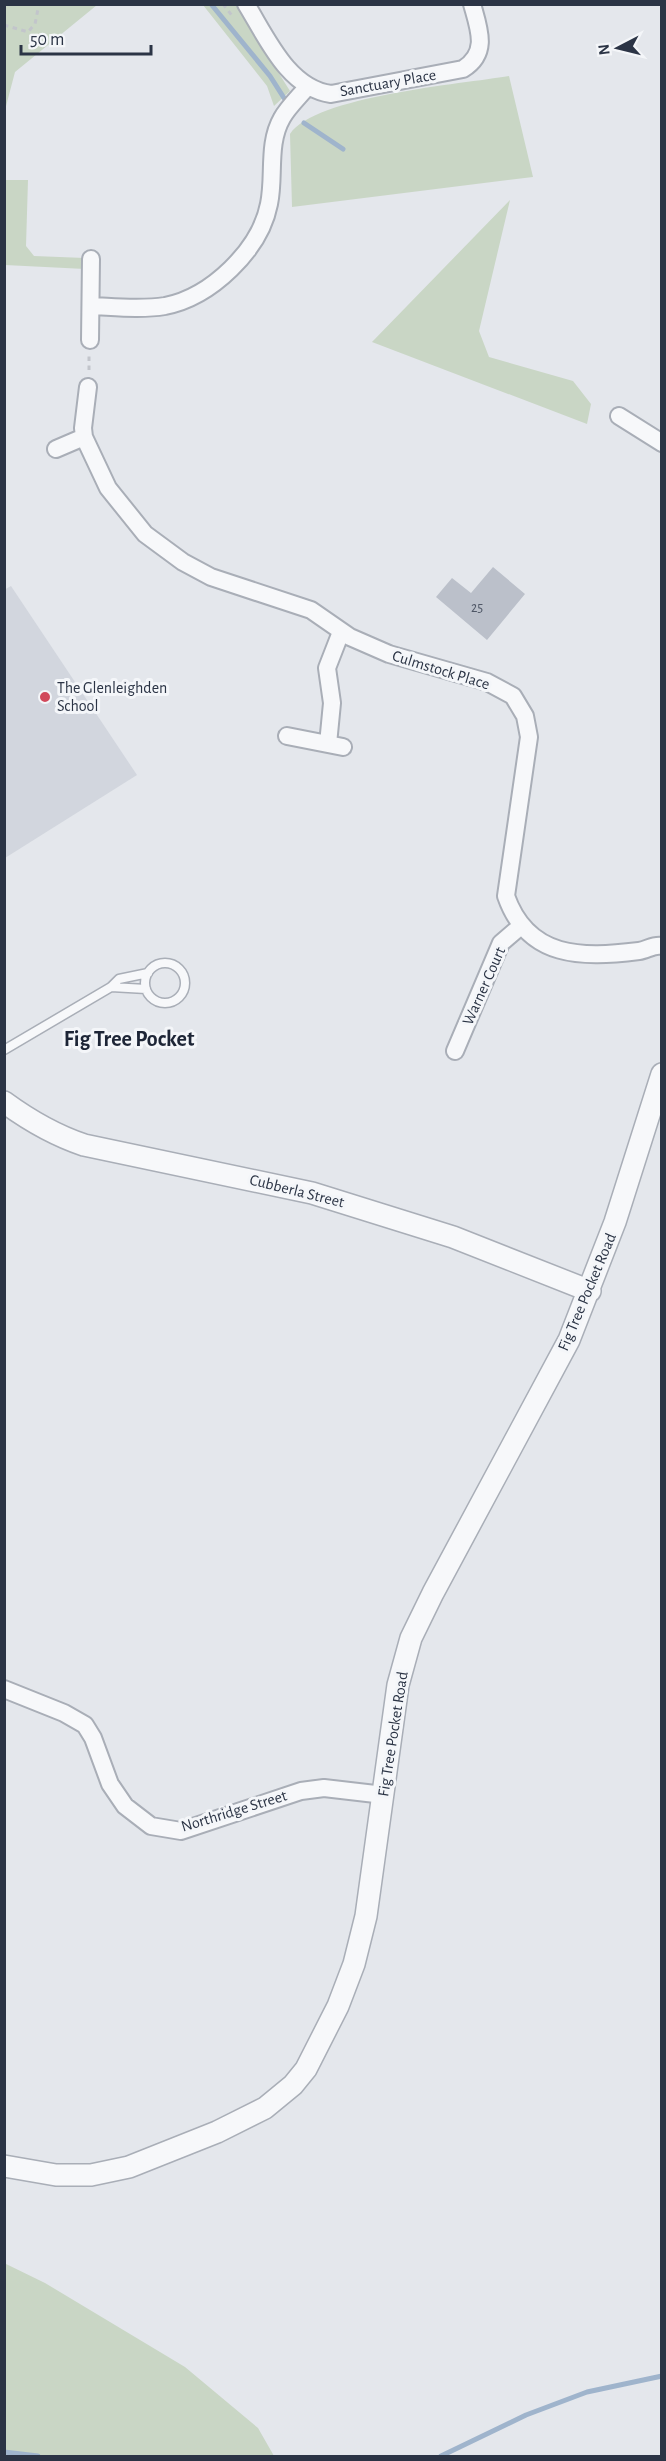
<svg xmlns="http://www.w3.org/2000/svg" width="666" height="2461" font-family="'Alegreya Sans',sans-serif">
  <rect width="100%" height="100%" fill="#e4e7ec"/>
  <path fill="#d2d6de" d="M11,586l126,189 -132,83 -1,-268z"/>
  <path fill="#c9d6c5" d="M5,4l92,1 -82,67 -10,38z
    M203,5h33l54,86 -16,15 -7,-20z
    M509,76l24,101 -241,30 -2,-73c25,-38 172,-50 219,-58z
    M4,180h24l-2,66 8,10 51,2v11l-80,-4z
    M510,200l-31,131 10,26 84,24 18,23 -4,20 -215,-82z
    M4,2263l41,20 140,84 73,61 16,28h-269z"/>
  <g fill="none" stroke-linecap="round" stroke-linejoin="round">
    <path stroke="#9fb4cc" stroke-width="5" d="M211,4l59,72 14,22
      M304,123l39,26
      M4,2452l34,4
      M441,2456l85,-41 61,-23 75,-16"/>
  </g>
  <path fill="#bbc0ca" d="M493,567l32,27 -38,46 -51,-43 16,-19 19,15z"/>
  <g fill="none" stroke-linecap="round" stroke-linejoin="round">
    <g stroke="#a9aeb7" stroke-width="11">
      <path id="service" d="M145 983a20 20 0 1 1 40 0a20 20 0 1 1-40 0Z
        M111,987l35,2
        M4,1050l107,-63 8,-8 29,-6"/>
    </g>
    <g stroke="#a9aeb7" stroke-width="20">
      <path id="minor" d="M246,4c21,34 42,84 85,90l132,-25c26,-16 16,-40 9,-65
        M91,306c24,1 50,4 74,0 46,-9 95,-56 104,-102 6,-28 -2,-60 13,-86 6,-11 17,-21 26,-32
        M90,340l1,-81
        M88,387l-5,41 1,9 24,51 37,46 38,28 28,15 100,33 39,27 39,17 98,28 26,14 12,20 4,21 -23,159c22,63 76,62 133,55 8,-1 15,-7 23,-5
        M619,416l43,27
        M56,449l28,-12
        M287,736l56,11
        M328,744l4,-41 -5,-35 14,-36
        M455,1051l46,-108 20,-17
        M4,1689l60,24 21,12 8,13 17,46 15,22 26,20 30,5 120,-40 23,-3 60,7"/>
    </g>
    <g stroke="#a9aeb7" stroke-width="24">
      <path id="tertiary" d="M4,1102c26,19 50,33 80,43l228,48 141,44 137,54
        M4,2166l52,9h35l38,-8 88,-35 48,-24 28,-23 13,-16 32,-63 16,-42 12,-48 32,-231 13,-47 22,-45 136,-253 46,-118 47,-148"/>
    </g>
    <path stroke="#c2c5cb" stroke-width="3" stroke-dasharray="4.5 4.5" stroke-linecap="butt" d="M223,4l10,13
      M4,25l24,7 7,-8 4,-20
      M89,370v-14"/>
    <use href="#service" stroke="#f7f8fa" stroke-width="8"/>
    <use href="#minor" stroke="#f7f8fa" stroke-width="16"/>
    <use href="#tertiary" stroke="#f7f8fa" stroke-width="21"/>
  </g>
  <circle fill="#d1495b" stroke="#f4f6f9" stroke-width="2" cx="45" cy="697" r="6"/>
  <g text-anchor="middle" dominant-baseline="central" stroke-width="6" stroke-linejoin="round" paint-order="stroke">
    <g font-size="14" fill="#4f5766">
      <text x="477" y="608">25</text>
    </g>
    <g font-size="16" fill="#2b3445" stroke="#f4f6f9">
      <text transform="translate(388 83) rotate(-10)">Sanctuary Place</text>
      <text transform="translate(441 670) rotate(17)">Culmstock Place</text>
      <text transform="translate(484 986) rotate(-66)">Warner Court</text>
      <text transform="translate(297 1191) rotate(14)">Cubberla Street</text>
      <text transform="translate(587 1292) rotate(-67)">Fig Tree Pocket Road</text>
      <text transform="translate(393 1734) rotate(-81)">Fig Tree Pocket Road</text>
      <text transform="translate(234 1811) rotate(-17)">Northridge Street</text>
    </g>
    <g font-size="16" fill="#2b3445" stroke="#f4f6f9" text-anchor="start">
      <text x="57" y="688">The Glenleighden<tspan x="57" dy="18">School</tspan></text>
    </g>
    <g font-size="22" font-weight="bold" fill="#1d2536" stroke="#f4f6f9">
      <text x="129" y="1039">Fig Tree Pocket</text>
    </g>
  </g>
  <rect width="666" height="2461" fill="none" stroke="#2b3445" stroke-width="12"/>
  <g transform="translate(618 48) rotate(263)" stroke="#f4f6f9" stroke-width="4.5" paint-order="stroke">
  <path d="M0-4.5L10 22L0 15L-10 22Z" fill="#2b3445"/>
  <text y="-9" font-size="16" font-weight="bold" text-anchor="middle" fill="#2b3445">N</text>
  </g>
  <path d="M21 45v9h130v-9" fill="none" stroke="#2b3445" stroke-width="3"/>
  <text x="30" y="45" font-size="18" fill="#2b3445" stroke="#f4f6f9" stroke-width="4.5" paint-order="stroke">50 m</text>
</svg>
